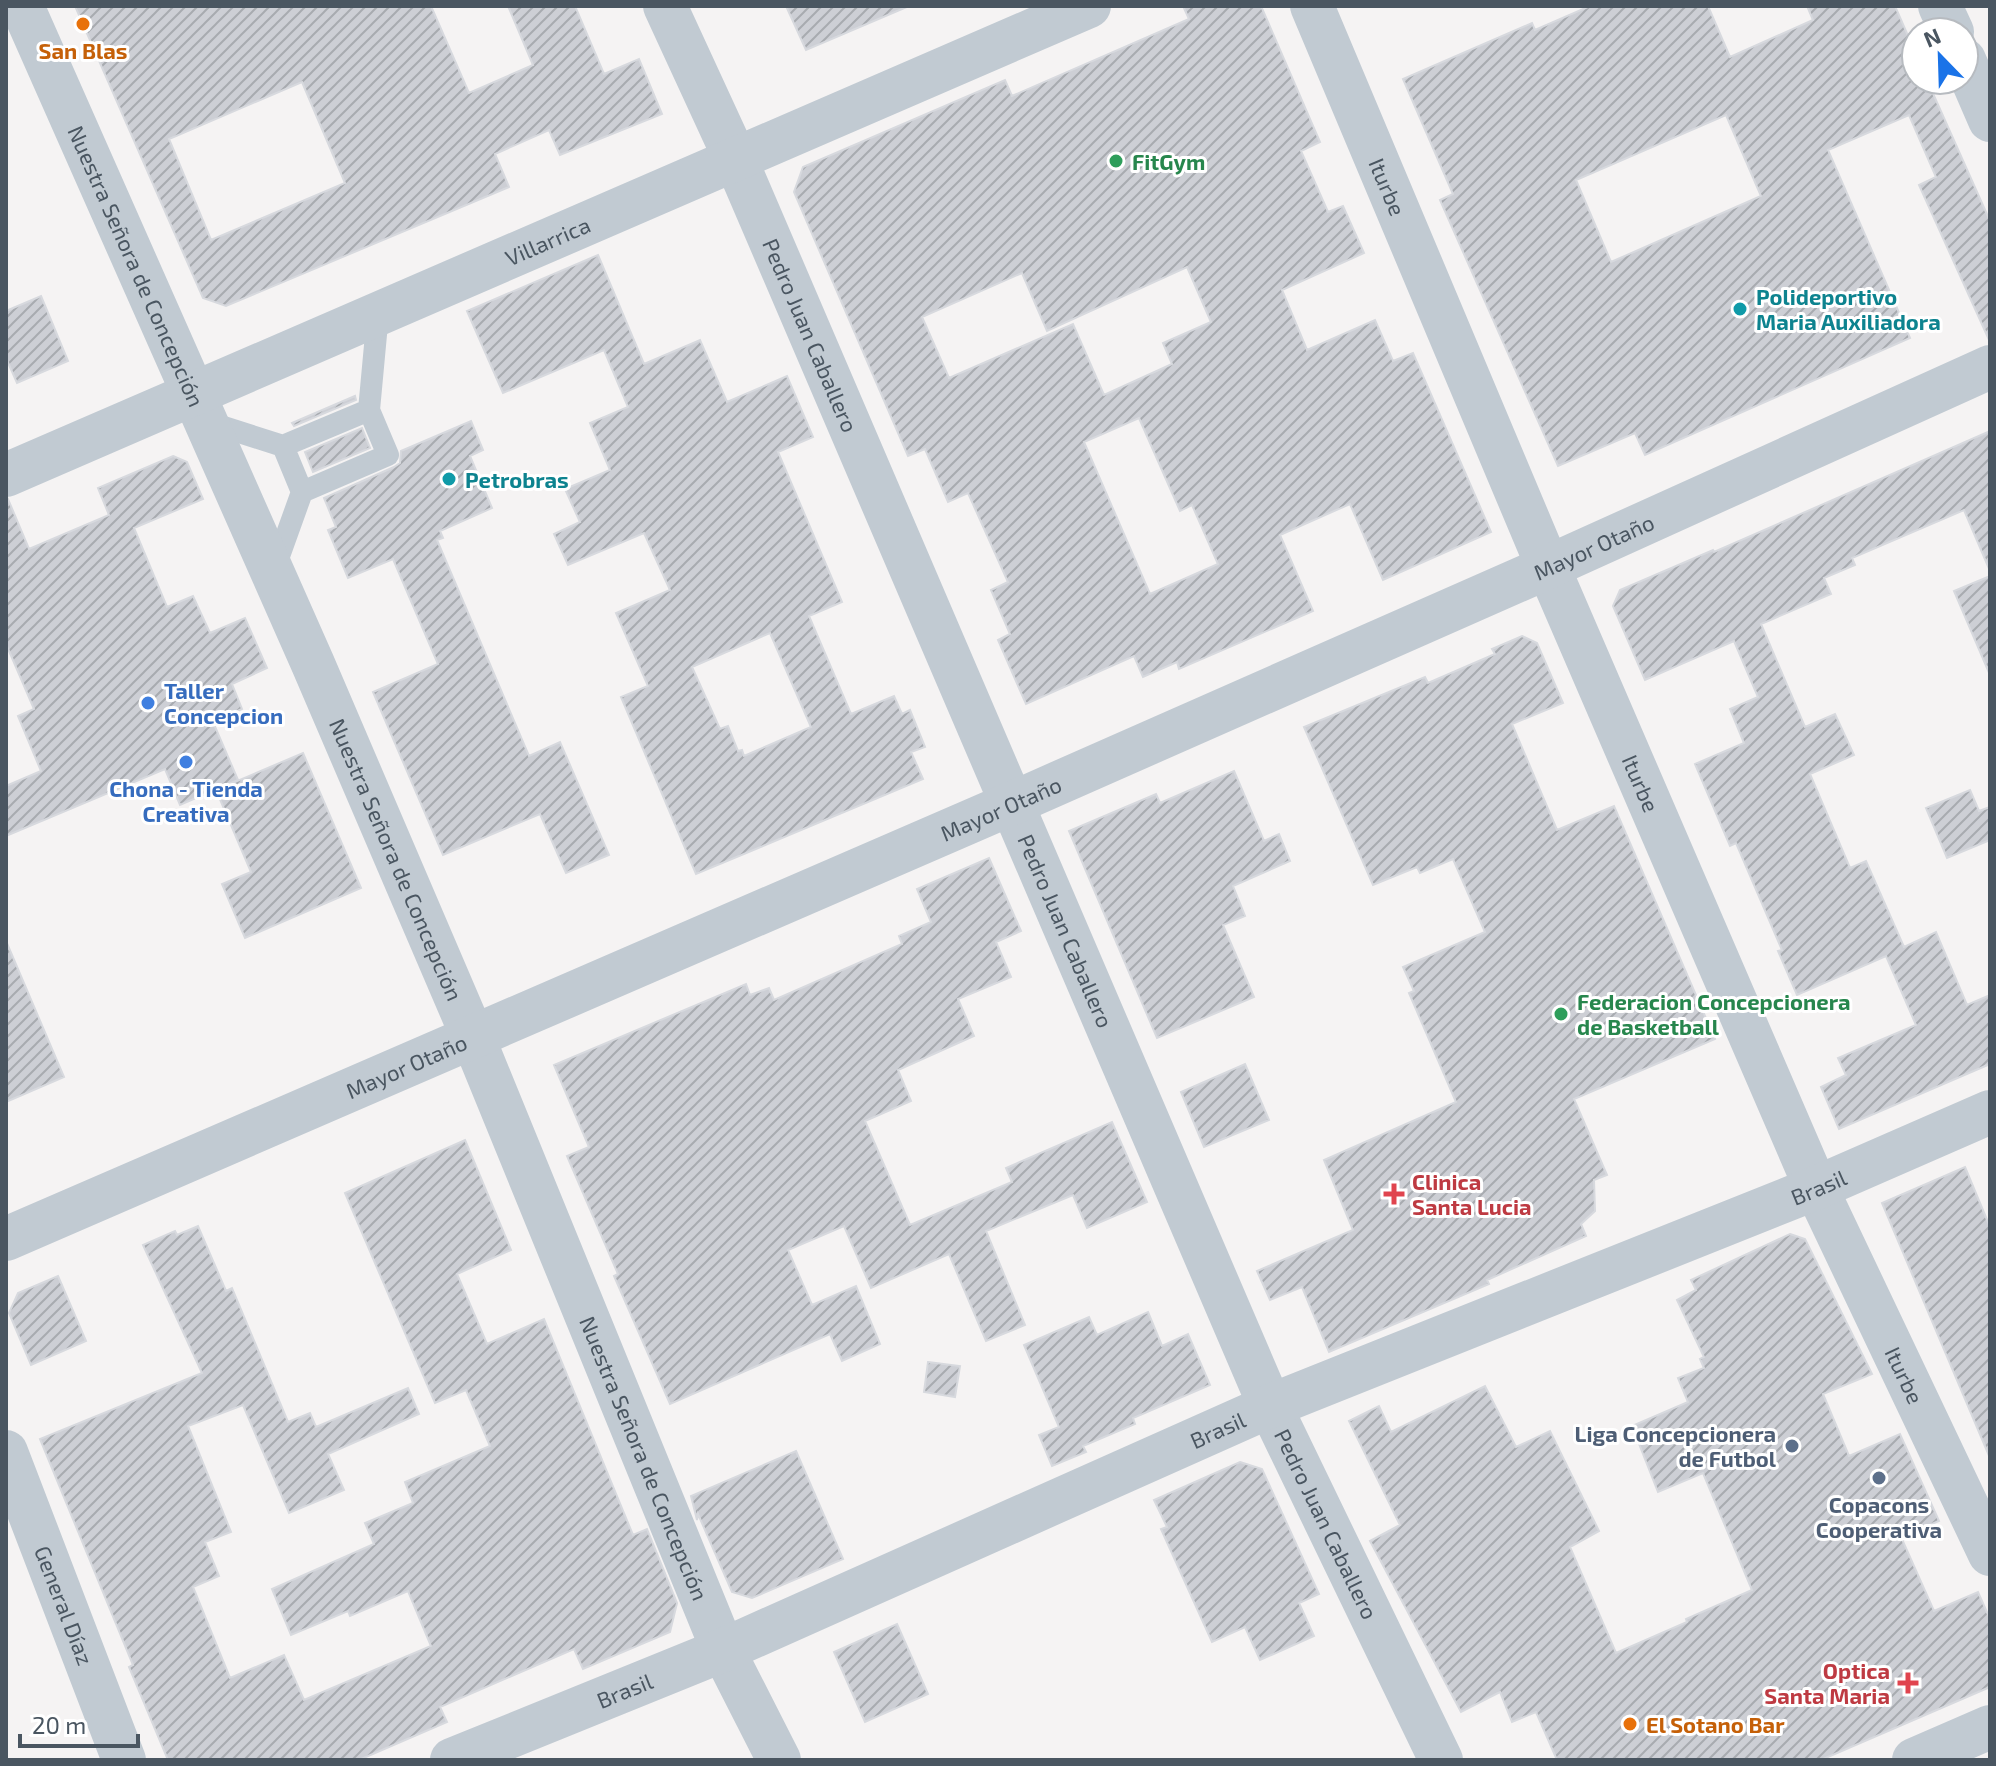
<svg xmlns="http://www.w3.org/2000/svg" width="1996" height="1766" font-family="'Exo 2',sans-serif">
  <defs>
    <pattern id="building-hatch" width="6" height="6" patternUnits="userSpaceOnUse" patternTransform="scale(2)"><rect width="6" height="6" fill="#cdcfd5"/><path d="M-1 1l2-2M0 6l6-6M5 7l2-2" fill="none" stroke="#a8abb0"/></pattern>
  </defs>
  <rect width="100%" height="100%" fill="#f5f3f3"/>
  <path fill="url(#building-hatch)" stroke="#d7d9de" stroke-width="2" fill-rule="evenodd" d="M75,6h356l38,87 64,-28 -25,-59h67l29,68 35,-15 23,55 -102,41 -11,-25 -54,24 14,33 -283,119 -23,-8zM302,82l43,101 -134,57 -42,-101z
    M786,6h123l-103,44z
    M1183,6h78l59,136 -19,9 27,61 15,-6 21,47 -82,37 25,60 68,-30 18,41 20,-8 78,179 -108,48 -33,-76 -70,31 33,76 -134,58 -2,-7 -34,15 -9,-21 -108,48 -28,-64 12,-6 -19,-44 17,-8 -40,-89 -20,9 -23,-53 -17,7 -114,-264 9,-25 202,-87 7,16 177,-77zM1187,267l24,55 -48,21 9,21 -68,31 -31,-71 -124,54 -27,-61 100,-44 25,58zM1139,418l41,93 12,-6 26,59 -68,30 -66,-152z
    M1590,6h118l22,51 83,-37 -6,-14h88l21,48v26h11l63,141v121l-71,-157 17,-8 -27,-62 -81,35 82,188 -265,117 -10,-22 -77,33 -118,-266 13,-6 -50,-115 129,-56 3,7zM1726,115l35,81 -150,66 -35,-82z
    M598,255l46,109 56,-24 27,62 60,-26 26,61 -35,15 64,150 -33,14 42,98 43,-18 8,18 8,-4 15,37 -14,5 12,27 -227,95 -75,-177 27,-11 -32,-73 54,-23 -26,-57 -76,32 -14,-31 26,-12 -15,-33 45,-19 -20,-47 38,-16 -24,-57 -101,43 -36,-82zM770,633l41,94 -67,29 -2,-6 -4,1 -10,-25 -8,3 -28,-62z
    M41,296l27,65 -51,22 -11,-25v-47z
    M355,396l1,4 -62,26 -2,-3z
    M471,421l12,29 -13,6 22,52 -52,23 3,7 -6,2 92,216 31,-14 49,113 -43,18 -26,-59 -97,41 -70,-163 65,-28 -45,-105 -45,19 -20,-48 8,-3 -12,-29 70,-31 6,-4 1,-12z
    M362,428l8,20 -57,24 -8,-20z
    M1990,431v140l-26,-61 -112,48 3,7 -31,13 7,16 -70,30 44,103 30,-13 19,41 -44,19 40,94 16,-7 38,86 32,-15 31,73 23,-10v69l-151,65 -18,-42 25,-12 -8,-17 78,-33 -30,-69 -89,39 -19,-44 4,-1 -46,-107 -6,3 -35,-82 49,-21 -14,-34 28,-12 -24,-56 -89,39 -32,-74 7,-16 93,-40 1,2z
    M173,456l14,6 16,37 -69,29 33,79 26,-11 17,37 35,-15 22,50 -35,16 10,25 -29,13 25,58 -58,25 -15,-36 -159,67v-50l35,-15 -23,-55 16,-7 -28,-65v-144l2,-1 21,50 80,-34 -11,-27z
    M1990,576v99l-36,-84z
    M1522,636l15,7 26,60 -51,21 45,106 57,-24 101,233 -141,60 33,76 -13,5 1,31 -14,13 5,12 -99,44 2,4 -160,68 -27,-65 -32,13 -13,-29 96,-41 -29,-70 132,-58 -47,-109 5,-2 -11,-24 82,-35 -32,-73 -33,14 -3,-6 -44,18 -69,-158 121,-50 3,6 67,-29 -3,-5z
    M303,753l58,135 -116,50 -23,-54 29,-12 -35,-82z
    M1234,771l30,70 15,-7 11,27 -57,25 12,30 -22,9 31,72 -97,41 -88,-207 87,-37 4,9z
    M1970,790l9,21 11,-4v33l-43,18 -21,-50z
    M989,858l32,73 -25,11 15,35 -53,22 16,37 -76,34 13,31 -46,20 45,104 102,-43 -6,-14 106,-46 35,80 -60,26 -14,-33 -87,36 39,94 -39,16 -37,-87 -78,34 -27,-62 -56,24 24,55 44,-19 24,58 -38,17 -12,-27 -160,70 -56,-128 4,-2 -51,-118 22,-9 -35,-82 192,-81 4,11 19,-7 5,12 128,-56 -3,-8 32,-14 -14,-33z
    M6,941l58,136 -58,25z
    M1245,1064l24,56 -65,27 -23,-55z
    M465,1140l46,110 -54,24 30,70 57,-25 89,216 14,-6 30,74 -7,29 -87,37 -9,-20 -134,58 7,15 -88,38h-191l-39,-93 4,-2 -93,-226 162,-66 -59,-128 32,-14 2,4 21,-9 28,65 6,-3 56,134 22,-9 6,14 92,-39 11,26 -91,40 16,36 -55,23 -46,-108 -55,21 43,106 -26,10 14,34 -26,11 37,91 54,-23 20,45 127,-54 -23,-55 -58,25 -2,-5 -57,24 -19,-46 102,-45 -9,-21 48,-20 -8,-21 85,-36 -24,-56 -31,13 -90,-210z
    M1965,1167l25,60v231l-108,-255z
    M1790,1234l15,5 67,135 -49,20 26,62 51,-22 39,87 -38,16 33,74 44,-19 12,27v68l-169,73h-264l-21,-48 -24,10 -12,-30 -39,20 -91,-171 30,-16 -51,-104 30,-15 12,26 94,-46 31,61 34,-16 49,100 -29,16 46,106 71,-31 -1,-3 66,-29 -49,-117 -45,19 -26,-66 56,-24 -10,-24 26,-10 -4,-9 4,-2 -27,-57 19,-10 -5,-10z
    M58,1276l28,65 -55,24 -22,-52 9,-20z
    M1148,1312l14,34 26,-12 22,51 -77,33 2,6 -52,22 3,6 -34,14 -13,-31 20,-8 -35,-82 65,-28 8,18z
    M928,1362l32,4 -5,31 -31,-5z
    M796,1451l47,108 -91,39 -20,-6 -34,-78 -1,6 -6,-24z
    M1240,1462l22,7 57,125 -20,9 15,33 -54,24 -15,-33 -33,15 -51,-113 6,-2 -13,-27z
    M897,1624l31,70 -63,28 -31,-70z"/>
  <g fill="none" stroke-linecap="round" stroke-linejoin="round">
    <path stroke="#c1cad2" stroke-width="22" d="M208,422l75,24 19,46 -28,78
      M283,446l86,-36
      M302,492l86,-37 -19,-45 9,-97"/>
    <g stroke="#c1cad2" stroke-width="44">
      <path id="s1" d="M22,6l291,658 159,371 251,615 56,110"/>
      <path id="s2" d="M665,6l70,152 535,1248 171,354"/>
      <path id="s3" d="M1312,6l236,561 268,621 174,366"/>
      <path id="s4" d="M6,475l1083,-469"/>
      <path id="s5" d="M6,1239l1007,-436 535,-236 442,-200"/>
      <path id="s6" d="M6,1452l118,308"/>
      <path id="s7" d="M452,1760l271,-110 547,-244 546,-218 174,-76"/>
      <path d="M1914,1760l76,-33"/>
    </g>
    <path stroke="#c1cad2" stroke-width="44" d="M1940,6l12,26
      M1964,60l26,60"/>
  </g>
  <g fill="#e8710a" stroke="#fff" stroke-width="3">
    <circle cx="83" cy="24" r="8"/>
    <circle cx="1630" cy="1724" r="8"/>
  </g>
  <g fill="#2e9e5b" stroke="#fff" stroke-width="3">
    <circle cx="1116" cy="161" r="8"/>
    <circle cx="1561" cy="1014" r="8"/>
  </g>
  <g fill="#0f9aa8" stroke="#fff" stroke-width="3">
    <circle cx="1740" cy="309" r="8"/>
    <circle cx="449" cy="479" r="8"/>
  </g>
  <g fill="#3f7fe0" stroke="#fff" stroke-width="3">
    <circle cx="148" cy="703" r="8"/>
    <circle cx="186" cy="762" r="8"/>
  </g>
  <g fill="#e0444e" stroke="#fff" stroke-width="3">
    <path d="M1390 1182h8v8h8v8h-8v8h-8v-8h-8v-8h8z"/>
    <path d="M1904 1671h8v8h8v8h-8v8h-8v-8h-8v-8h8z"/>
  </g>
  <g fill="#5c6f8a" stroke="#fff" stroke-width="3">
    <circle cx="1792" cy="1446" r="8"/>
    <circle cx="1879" cy="1478" r="8"/>
  </g>
  <g text-anchor="middle" dominant-baseline="central" stroke-width="6" stroke-linejoin="round" paint-order="stroke">
    <g font-size="22" font-weight="bold" fill="#c56008" stroke="#fff">
      <text x="83" y="50">San Blas</text>
      <text x="1646" y="1724" text-anchor="start">El Sotano Bar</text>
    </g>
    <g font-size="22" font-weight="bold" fill="#27864d" stroke="#fff" text-anchor="start">
      <text x="1132" y="161">FitGym</text>
      <text x="1577" y="1001">Federacion Concepcionera<tspan x="1577" dy="25">de Basketball</tspan></text>
    </g>
    <g font-size="22" fill="#4a5661" stroke="#fff">
      <text stroke="none"><textPath href="#s3" startOffset="196">Iturbe</textPath></text>
      <text stroke="none"><textPath href="#s4" startOffset="590">Villarrica</textPath></text>
      <text stroke="none"><textPath href="#s1" startOffset="284">Nuestra Señora de Concepción</textPath></text>
      <text stroke="none"><textPath href="#s2" startOffset="360">Pedro Juan Caballero</textPath></text>
      <text stroke="none"><textPath href="#s5" startOffset="1732">Mayor Otaño</textPath></text>
      <text stroke="none"><textPath href="#s3" startOffset="844">Iturbe</textPath></text>
      <text stroke="none"><textPath href="#s5" startOffset="1084">Mayor Otaño</textPath></text>
      <text stroke="none"><textPath href="#s1" startOffset="932">Nuestra Señora de Concepción</textPath></text>
      <text stroke="none"><textPath href="#s2" startOffset="1008">Pedro Juan Caballero</textPath></text>
      <text stroke="none"><textPath href="#s5" startOffset="436">Mayor Otaño</textPath></text>
      <text stroke="none"><textPath href="#s7" startOffset="1482">Brasil</textPath></text>
      <text stroke="none"><textPath href="#s3" startOffset="1492">Iturbe</textPath></text>
      <text stroke="none"><textPath href="#s7" startOffset="834">Brasil</textPath></text>
      <text stroke="none"><textPath href="#s1" startOffset="1580">Nuestra Señora de Concepción</textPath></text>
      <text stroke="none"><textPath href="#s2" startOffset="1656">Pedro Juan Caballero</textPath></text>
      <text stroke="none"><textPath href="#s6" startOffset="164">General Díaz</textPath></text>
      <text stroke="none"><textPath href="#s7" startOffset="186">Brasil</textPath></text>
    </g>
    <g font-size="22" font-weight="bold" fill="#0d838f" stroke="#fff" text-anchor="start">
      <text x="1756" y="296">Polideportivo<tspan x="1756" dy="25">Maria Auxiliadora</tspan></text>
      <text x="465" y="479">Petrobras</text>
    </g>
    <g font-size="22" font-weight="bold" fill="#366cbe" stroke="#fff" text-anchor="start">
      <text x="164" y="690">Taller<tspan x="164" dy="25">Concepcion</tspan></text>
      <text x="186" y="788" text-anchor="middle">Chona - Tienda<tspan x="186" dy="25">Creativa</tspan></text>
    </g>
    <g font-size="22" font-weight="bold" fill="#be3a42" stroke="#fff" text-anchor="start">
      <text x="1412" y="1181">Clinica<tspan x="1412" dy="25">Santa Lucia</tspan></text>
      <text x="1890" y="1670" text-anchor="end">Optica<tspan x="1890" dy="25">Santa Maria</tspan></text>
    </g>
    <g font-size="22" font-weight="bold" fill="#4e5e75" stroke="#fff" text-anchor="end">
      <text x="1776" y="1433">Liga Concepcionera<tspan x="1776" dy="25">de Futbol</tspan></text>
      <text x="1879" y="1504" text-anchor="middle">Copacons<tspan x="1879" dy="25">Cooperativa</tspan></text>
    </g>
  </g>
  <rect width="1996" height="1766" fill="none" stroke="#4a5661" stroke-width="16"/>
  <g transform="translate(1940 56) rotate(337)"><circle r="38" fill="#ffffff" stroke="#b7bbc0" stroke-width="2"/>
  <path d="M0-6L14 30L0 20L-14 30Z" fill="#1a73e8"/>
  <text y="-12" font-size="22" font-weight="bold" text-anchor="middle" fill="#4a5661">N</text>
  </g>
  <path d="M20 1734v12h118v-12" fill="none" stroke="#4a5661" stroke-width="4"/>
  <text x="32" y="1734" font-size="24" fill="#4a5661" stroke="#ffffff" stroke-width="6" paint-order="stroke">20 m</text>
</svg>
